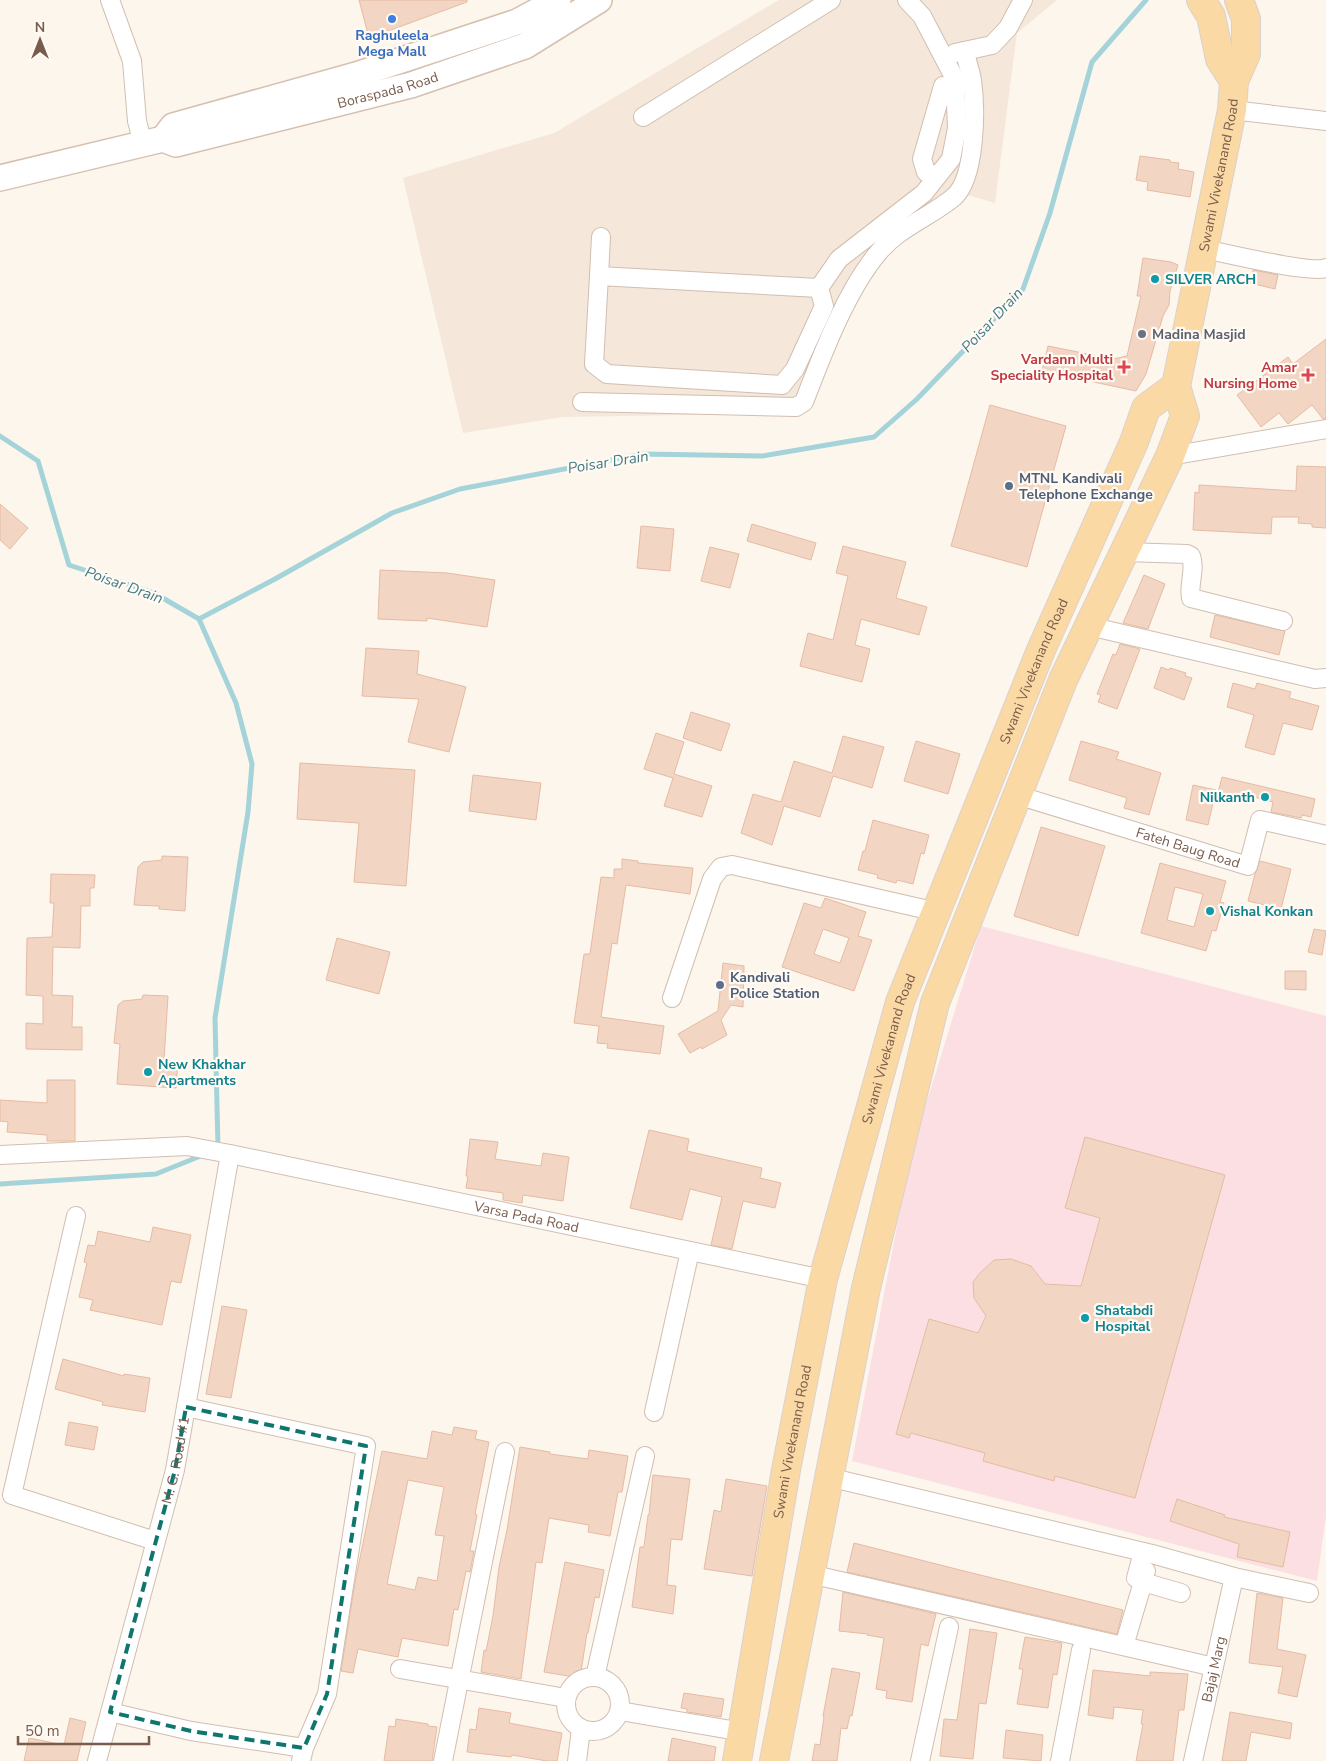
<svg xmlns="http://www.w3.org/2000/svg" width="1326" height="1761" font-family="'Nunito Sans',sans-serif">
  <rect width="100%" height="100%" fill="#fdf6ec"/>
  <path fill="#f5e8da" d="M779,0h278l-40,33 -22,170 -44,-13 -79,76 -67,147 -242,4 -100,16 -60,-255 151,-45z"/>
  <path fill="#fbdfe3" d="M981,926l345,90v500l-9,65 -465,-120 59,-308z"/>
  <g fill="none" stroke-linecap="round" stroke-linejoin="round">
    <path stroke="#a5d3da" stroke-width="5" d="M0,436l38,25 31,104 85,28 45,26 76,-40 117,-66 68,-24 183,-35 119,2 112,-19 43,-38 106,-110 27,-76 42,-151 54,-62
      M199,619l37,84 16,61 -4,48 -33,206 3,131
      M0,1184l156,-10 47,-19"/>
  </g>
  <path fill="#f3d5c3" stroke="#e6bba3" fill-rule="evenodd" d="M359,0h108v2l-98,36z
    M1140,156l30,4v2l9,1 -1,6 16,3 -4,25 -43,-7 1,-8 -12,-2z
    M1143,258l28,4 7,3 -8,26 -1,14 -6,11 -17,58 -10,17 -94,-20 6,-25 65,13 14,-3 14,-60h-4z
    M1253,270l25,5 -3,14 -25,-6z
    M1326,339v80h-3l-11,-14 -24,19 -9,-11 -18,14 -24,-32 51,-38 5,7z
    M990,405l76,21 -39,141 -76,-21z
    M1297,466l29,1v61l-14,-1v-3l-14,-1 1,-6h-27l-1,17 -78,-4 2,-38 4,1v-8l97,6z
    M0,504l28,24 -18,21 -10,-9z
    M752,524l64,19 -5,17 -64,-19z
    M641,526l33,3 -4,42 -33,-3z
    M843,546l63,16 -10,36 31,9 -8,28 -58,-16 -6,26 15,4 -8,33 -62,-16 8,-33 25,7 15,-64 -12,-3z
    M710,547l29,7 -9,34 -29,-7z
    M380,570l67,3 48,7 -8,47 -60,-9v3l-49,-2z
    M1144,575l21,9 -17,45 -25,-6z
    M1215,615l70,16 -6,24 -69,-18z
    M1120,644l20,5 -23,60 -19,-7 3,-7 -4,-1 16,-40 3,1z
    M366,648l53,3 -2,23 49,13 -17,65 -41,-10 11,-43 -57,-3z
    M1161,667l8,3 1,-2 16,5 -1,3 7,2 -8,22 -30,-12z
    M1233,683l22,6 2,-6 34,9 -2,6 30,8 -7,24 -29,-7 -9,32 -29,-8 9,-32 -27,-8z
    M691,712l39,12 -9,27 -38,-13z
    M656,733l28,9 -10,32 38,12 -10,31 -38,-11 9,-28 -29,-9z
    M843,736l41,11 -12,41 -39,-12 -13,41 -36,-11 -12,39 -31,-12 12,-39 28,8 13,-41 38,12z
    M916,741l44,13 -12,40 -44,-13z
    M1081,741l38,11 -3,7 45,14 -12,42 -25,-7 3,-10 -58,-18z
    M300,763l115,7 -9,116 -52,-4 5,-59 -62,-4z
    M473,775l68,8 -5,37 -67,-9z
    M1222,777l93,22 -4,18 -9,-2 -1,3 -30,-6 2,-10 -23,-6 -2,8 -31,-7z
    M1193,785l23,5 -8,35 -22,-5z
    M873,820l56,15 -5,19 -3,-1 -8,31 -16,-4 -1,3 -19,-5 1,-3 -20,-5 5,-19h2z
    M1041,827l64,19 -27,90 -64,-20z
    M162,856l26,1 -3,54 -26,-2v-3l-25,-1 4,-38 5,-5 19,-2z
    M622,859l16,2v2l55,5 -3,26 -64,-9 -9,59 -5,-1 -11,74 63,9 -4,28 -53,-6 1,-4 -11,-1 2,-17 -25,-3 10,-69h6l11,-77 13,1v-9h8z
    M1260,861l31,8 -10,40 -33,-8 7,-27z
    M1160,863l66,18 -6,21 4,1 -8,28 -4,-1 -6,21 -65,-18zM1175,887l28,7 -9,33 -27,-7z
    M51,874l44,1 -1,13h-4v18h-9l-1,42 -27,-1 -1,48 21,1 -1,31h10v23l-56,-1v-26l17,1v-28l-17,-1 1,-57 25,-1 2,-34h-4z
    M825,898l41,14 -8,24 14,4 -18,51 -72,-24 22,-64 17,5zM823,929l26,9 -9,25 -26,-9z
    M1314,929l12,2 -4,24 -14,-3z
    M337,938l53,14 -11,42 -53,-14z
    M723,963l21,3 -1,41 -12,-2 -10,15 6,15 -25,14 -1,-2 -11,6 -12,-19 40,-23z
    M1285,971h21v19l-21,-1z
    M143,995l25,1 -4,64 14,1 -2,27 -59,-4 3,-40 -6,-1 4,-38 5,-4 19,-2z
    M47,1080h28v61h-28v-6l-40,-3 1,-10 -8,-1v-21l47,3z
    M649,1130l40,9 -2,12 75,17 -2,10 21,5 -6,25 -32,-7 -11,48 -21,-4 11,-48 -32,-8 -8,31 -52,-12z
    M1085,1137l140,38 -90,323 -80,-22 -1,5 -71,-20 2,-8 -74,-20 -2,5 -13,-4 33,-115 49,14 8,-17 -12,-18 -1,-16 7,-9 14,-13 17,-1 20,7 14,18 36,2 19,-68 -35,-10z
    M470,1139l28,3 -3,17 46,7 2,-13 26,4 -6,44 -40,-6 -1,8 -19,-3v-7l-37,-5 2,-12h-2z
    M153,1227l38,8 -10,48 -10,-2 -9,44 -72,-15 3,-10 -14,-3 8,-34 -3,-1 4,-17 7,1 3,-15 52,11z
    M222,1306l25,4 -16,88 -25,-4z
    M63,1359l61,17v-2l26,4 -5,34 -43,-7 1,-3 -48,-13z
    M69,1422l29,5 -4,23 -29,-5z
    M454,1427l23,4 -2,8 14,3 -14,72 2,1 -7,36h4l-4,21 -4,-1 -8,39 -4,-1 -6,37 -46,-8 -4,19 -40,-8 -5,24 -12,-2 14,-89 27,-131 45,8 5,-28 20,4zM408,1480l36,7 -9,48 9,1 -7,45 -19,-4 -3,13 -28,-6z
    M520,1447l30,5v2l38,5 1,-9 39,6 -6,36h-4l-8,44 -22,-4 1,-7 -40,-7 -7,45 -6,-1 -15,117 -40,-7 3,-22 2,1 7,-35 6,-49 8,-37z
    M653,1475l37,4 -8,61 -11,-1 -4,46 9,1 -3,28 -41,-7 8,-60h4l4,-32h1z
    M726,1479l41,7 -15,90 -48,-7 10,-59 7,2z
    M1177,1499l48,16 -1,2 66,15 -7,35 -46,-10 2,-13 -69,-23z
    M854,1543l110,28 159,39 -6,24 -270,-62z
    M565,1562l39,8 -5,28 -4,-1 -7,36h-1l-7,45 -36,-6z
    M843,1592l93,22 -8,32 -7,-2 -9,58 -26,-4 1,-7 -11,-2 8,-51 -17,-3 1,-1 -29,-3z
    M1257,1593l26,5 -6,51 29,6 -9,42 -19,-4 5,-26 -34,-4z
    M970,1629l27,4 -11,71 -7,-1 -6,56 -33,-3 4,-37 13,1z
    M1025,1637l37,6 -5,32 -4,-1 -5,34 -31,-4 6,-35h-4z
    M832,1668l28,5 -8,43 -2,-1 -3,14 -6,-1 -4,33h-25l3,-17 5,1 4,-28 -1,-1z
    M1093,1670l57,6v-4l38,2 -4,36h-5l-6,51h-37l7,-37h-2l2,-14 -29,-3 -1,12 -25,-4z
    M684,1693l40,6 -3,18 -34,-5v-3l-6,-1z
    M479,1708l32,5 -2,10 53,10 -5,28h-10l-35,-6 -1,2 -44,-5 3,-23 6,1z
    M1230,1712l62,11 -2,16 -39,-7 -5,29h-24z
    M70,1718l16,4 -9,39h-53l5,-23 35,7z
    M396,1719l32,5v2l9,1 -5,34h-48l5,-35 6,1z
    M1006,1730l37,5 -2,26 -38,-3z
    M672,1738l44,9 -2,14h-46z"/>
  <g fill="none" stroke-linecap="round" stroke-linejoin="round">
    <g stroke="#d1beb0" stroke-width="20">
      <g id="minor">
        <path d="M110,0l22,61 5,60 6,23"/>
        <path d="M955,53l37,-8 16,-17 15,-28"/>
        <path d="M1232,110l94,11"/>
        <path d="M643,117l188,-117"/>
        <path d="M937,176l-11,-4 -4,-13 21,-73"/>
        <path d="M1204,249c20,4 107,25 122,19"/>
        <path d="M599,276l220,12 5,18 -29,63 -13,16 -175,-11 -13,-10z"/>
        <path d="M599,276l2,-39"/>
        <path d="M819,288l20,-29 85,-66 27,-34 6,-31 -2,-49 -33,-63 -15,-16"/>
        <path d="M582,402l214,5 8,-5c18,-47 42,-111 74,-149 20,-25 52,-36 76,-56 22,-20 22,-89 18,-117 -2,-10 -5,-20 -8,-29"/>
        <path d="M1170,456l156,-27"/>
        <path d="M1124,552l63,2 4,2c5,14 -3,28 0,42l92,23"/>
        <path d="M1089,626l226,53 11,-1"/>
        <path id="s1" d="M1017,795l231,71 12,-46 66,15"/>
        <path d="M672,998l40,-119 9,-12 11,-2 205,47"/>
        <path id="s2" d="M0,1155l187,-9 43,8 593,125"/>
        <path d="M76,1216l-64,279 143,46"/>
        <path d="M186,1407l180,39 -39,248 -23,54 -3,13"/>
        <path d="M654,1412l36,-161"/>
        <path d="M828,1477l324,77 82,23 75,16"/>
        <path d="M1146,1571l-3,11 38,11"/>
        <path d="M810,1574l404,93"/>
        <path d="M1124,1646l19,-64 -7,-4 7,-26"/>
        <path d="M400,1669l166,29"/>
        <circle cx="593" cy="1704" r="27"/>
        <path d="M595,1677l50,-221"/>
        <path d="M620,1711l123,21"/>
        <path d="M110,1712l81,19 113,17"/>
        <path id="s3" d="M97,1761l78,-291 55,-316"/>
        <path d="M443,1761l62,-309"/>
        <path d="M577,1761l4,-32"/>
        <path d="M920,1761l29,-134"/>
        <path d="M1060,1761l21,-111"/>
        <path id="s4" d="M1193,1761l41,-184"/>
      </g>
    </g>
    <g stroke="#d6c0b0" stroke-width="28">
      <g id="secondary">
        <path d="M163,139l10,-13 183,-51 161,-53 41,-22"/>
        <path id="s5" d="M0,178l163,-39 13,5 235,-59 114,-39 74,-46"/>
      </g>
    </g>
    <g stroke="#dad1cd" stroke-width="30">
      <g id="primary">
        <path d="M1234,81l12,-27v-35l-7,-19"/>
        <path id="s6" d="M737,1761l49,-291 37,-191 77,-277 141,-352 93,-208 12,-34 30,-22"/>
        <path id="s7" d="M774,1761l92,-473 69,-285 128,-323 107,-224 15,-40 -9,-30 56,-276 2,-29 -14,-22 -9,-43 -10,-16"/>
      </g>
    </g>
    <use href="#minor" stroke="#fff" stroke-width="18"/>
    <use href="#secondary" stroke="#fff" stroke-width="25"/>
    <use href="#primary" stroke="#fbd9a5" stroke-width="28"/>
  </g>
  <path fill="none" stroke="#0f766e" stroke-width="4" stroke-dasharray="10 6" stroke-linejoin="round" d="M186,1407l180,39 -39,248 -23,54 -113,-17 -81,-19 65,-242z"/>
  <circle fill="#3f7fe0" stroke="#fffaf3" stroke-width="2" cx="392" cy="19" r="5"/>
  <g fill="#0f9aa8" stroke="#fffaf3" stroke-width="2">
    <circle cx="1155" cy="279" r="5"/>
    <circle cx="1265" cy="797" r="5"/>
    <circle cx="1210" cy="911" r="5"/>
    <circle cx="148" cy="1072" r="5"/>
    <circle cx="1085" cy="1318" r="5"/>
  </g>
  <circle fill="#6b7280" stroke="#fffaf3" stroke-width="2" cx="1142" cy="334" r="5"/>
  <g fill="#e0444e" stroke="#fffaf3" stroke-width="2">
    <path d="M1121.5 359.5h5v5h5v5h-5v5h-5v-5h-5v-5h5z"/>
    <path d="M1305.5 367.5h5v5h5v5h-5v5h-5v-5h-5v-5h5z"/>
  </g>
  <g fill="#5c6f8a" stroke="#fffaf3" stroke-width="2">
    <circle cx="1009" cy="486" r="5"/>
    <circle cx="720" cy="985" r="5"/>
  </g>
  <g text-anchor="middle" dominant-baseline="central" stroke-width="4.5" stroke-linejoin="round" paint-order="stroke">
    <g font-size="14" font-weight="bold" fill="#366cbe" stroke="#fffaf3">
      <text x="392" y="35">Raghuleela<tspan x="392" dy="16">Mega Mall</tspan></text>
    </g>
    <g font-size="14" fill="#7a5c4d" stroke="#fffaf3">
      <text stroke="none"><textPath href="#s5" startOffset="400">Boraspada Road</textPath></text>
      <text stroke="none"><textPath href="#s7" startOffset="1660">Swami Vivekanand Road</textPath></text>
      <text stroke="none"><textPath href="#s6" startOffset="1134">Swami Vivekanand Road</textPath></text>
      <text stroke="none"><textPath href="#s1" startOffset="179">Fateh Baug Road</textPath></text>
      <text stroke="none"><textPath href="#s6" startOffset="729">Swami Vivekanand Road</textPath></text>
      <text stroke="none"><textPath href="#s2" startOffset="534">Varsa Pada Road</textPath></text>
      <text stroke="none"><textPath href="#s6" startOffset="324">Swami Vivekanand Road</textPath></text>
      <text stroke="none"><textPath href="#s3" startOffset="311">M. G. Road #1</textPath></text>
      <text stroke="none"><textPath href="#s4" startOffset="94">Bajaj Marg</textPath></text>
    </g>
    <g font-size="14" font-weight="bold" fill="#0d838f" stroke="#fffaf3" text-anchor="start">
      <text x="1165" y="279">SILVER ARCH</text>
      <text x="1255" y="797" text-anchor="end">Nilkanth</text>
      <text x="1220" y="911">Vishal Konkan</text>
      <text x="158" y="1064">New Khakhar<tspan x="158" dy="16">Apartments</tspan></text>
      <text x="1095" y="1310">Shatabdi<tspan x="1095" dy="16">Hospital</tspan></text>
    </g>
    <g font-size="14" font-weight="bold" fill="#5b616d" stroke="#fffaf3" text-anchor="start">
      <text x="1152" y="334">Madina Masjid</text>
    </g>
    <g font-size="14" font-weight="bold" fill="#be3a42" stroke="#fffaf3" text-anchor="end">
      <text x="1113" y="359">Vardann Multi<tspan x="1113" dy="16">Speciality Hospital</tspan></text>
      <text x="1297" y="367">Amar<tspan x="1297" dy="16">Nursing Home</tspan></text>
    </g>
    <g font-size="14" font-weight="bold" fill="#4e5e75" stroke="#fffaf3" text-anchor="start">
      <text x="1019" y="478">MTNL Kandivali<tspan x="1019" dy="16">Telephone Exchange</tspan></text>
      <text x="730" y="977">Kandivali<tspan x="730" dy="16">Police Station</tspan></text>
    </g>
    <g font-size="15" font-style="italic" fill="#437c86" stroke="#fffaf3">
      <text transform="translate(992 320) rotate(-47)">Poisar Drain</text>
      <text transform="translate(608 462) rotate(-9)">Poisar Drain</text>
      <text transform="translate(124 585) rotate(20)">Poisar Drain</text>
    </g>
  </g>
  <g transform="translate(40 40)" stroke="#fffaf3" stroke-width="4" paint-order="stroke">
  <path d="M0-4L9 19L0 12L-9 19Z" fill="#7a5c4d"/>
  <text y="-8" font-size="14" font-weight="bold" text-anchor="middle" fill="#7a5c4d">N</text>
  </g>
  <path d="M18 1736v8h131v-8" fill="none" stroke="#7a5c4d" stroke-width="2.5"/>
  <text x="25" y="1736" font-size="15" fill="#7a5c4d" stroke="#fffaf3" stroke-width="4" paint-order="stroke">50 m</text>
</svg>
